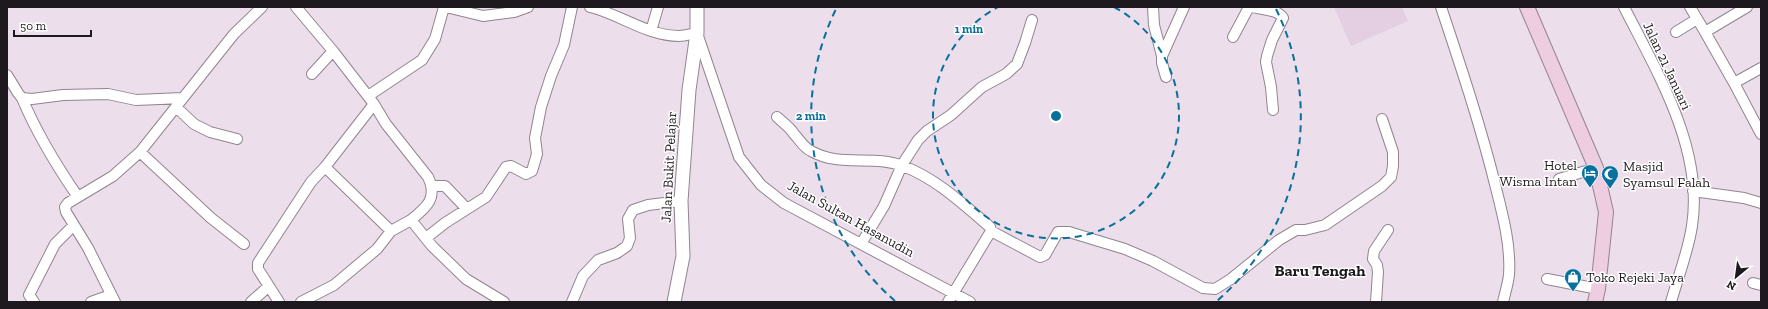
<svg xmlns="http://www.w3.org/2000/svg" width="1768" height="309" font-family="'Zilla Slab',serif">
  <rect width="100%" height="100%" fill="#ecdeeb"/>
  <path fill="#e3cfe1" d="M1334,7h68l6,14 -57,25z"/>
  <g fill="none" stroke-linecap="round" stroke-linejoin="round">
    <g stroke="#918590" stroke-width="12">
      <path id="minor" d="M296,7l37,44 41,53 -49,63 66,64
        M446,7l37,9 31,-4 14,-5
        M590,7c30,7 57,29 89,29 6,0 12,-2 18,-3l42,124 22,28 23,18 186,99
        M1153,7l1,18 8,31
        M1251,7c9,2 27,2 32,11l-11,22 -5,16 -1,6 5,25 2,23
        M1441,7c20,60 40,120 55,181 7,28 15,58 13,87 -1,9 -4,18 -6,27
        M1624,7c33,65 80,142 68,219 -4,26 -14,51 -21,76
        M1690,7l15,25
        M1747,7l-42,25 29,51 27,51
        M651,31l7,-24
        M1676,32l21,-13
        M1233,37l16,-30
        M312,74l21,-23
        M7,75l11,18 4,5 10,1 31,-4 45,-1 28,6 47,-2
        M1166,77l-4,-14v-7l22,-49
        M1734,83l27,-15
        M368,96l54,-36 13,-21 9,-32
        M22,98c15,36 34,67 56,99
        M374,104l12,20 42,53c10,21 -1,30 -17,43
        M176,107l18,17 16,8 27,7
        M777,117c5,5 13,10 17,17 6,6 9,13 17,17 29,17 62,3 92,15 34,13 60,38 87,61l1,4 -43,71
        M140,152l71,66 33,26
        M1559,179l37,-11
        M432,186h13l22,23 19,-12 20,-30 5,-1 15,8 6,-3 5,-17 -2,-16 6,-31 10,-31 13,-31 8,-38
        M1693,191l51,7 17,5
        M991,231l49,26 5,-2 13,-23h11l56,17 28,12 50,27 12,1 16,-10 48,-39 17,-10h9l20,-5 57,-39 9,-9 2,-11v-14l-11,-33
        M426,238l19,-15 22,-14
        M861,244l23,-38 18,-41 16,-25 9,-9 24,-16 31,-28 24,-13 11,-10 8,-21 7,-23
        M1547,279l51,10
        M1753,283l8,2
        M34,302l-5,-7 26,-51 19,-19
        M91,302l20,-7
        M115,302l-27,-54 -22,-36 -1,-5 3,-4 45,-27 27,-24 94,-118 28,-27
        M251,302l18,-16
        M279,302l-21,-33v-6l53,-81 14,-15
        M301,302l33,-17 43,-36 14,-18 20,-11 21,26 34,33 38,23
        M572,302l11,-26 15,-16 19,-7 10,-7 3,-8 -2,-19 5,-9 15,-5 33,-4
        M1376,302l2,-30 -1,-7 -4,-6 1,-8 14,-21"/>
    </g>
    <g stroke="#918590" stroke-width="15">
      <path id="tertiary" d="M674,302l9,-46 -2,-55 8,-111 8,-57v-26"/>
    </g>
    <g stroke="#918590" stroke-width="16">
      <path id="secondary" d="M1527,7l69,161 10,44 -8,77 -3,13"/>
    </g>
    <use href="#minor" stroke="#fff" stroke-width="10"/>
    <use href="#tertiary" stroke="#fff" stroke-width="13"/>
    <use href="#secondary" stroke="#efcde1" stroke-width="14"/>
  </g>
  <g fill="none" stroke="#07709c" stroke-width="2" stroke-dasharray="7 5">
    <path d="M1114 7A123 123 0 1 1 998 7"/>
    <path d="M895 301A245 245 0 0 1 836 9M1276 9A245 245 0 0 1 1217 301"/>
  </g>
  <defs>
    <g id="hotel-pin" transform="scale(0.9)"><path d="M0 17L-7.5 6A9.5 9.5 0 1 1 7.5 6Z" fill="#07709c" stroke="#fff"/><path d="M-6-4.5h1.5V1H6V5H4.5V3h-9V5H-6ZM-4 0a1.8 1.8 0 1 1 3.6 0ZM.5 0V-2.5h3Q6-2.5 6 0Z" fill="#fff"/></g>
    <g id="mosque-pin" transform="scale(0.9)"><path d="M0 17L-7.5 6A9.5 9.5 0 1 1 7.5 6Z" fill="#07709c" stroke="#fff"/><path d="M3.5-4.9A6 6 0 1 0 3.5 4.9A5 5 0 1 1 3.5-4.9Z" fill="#fff"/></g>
    <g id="shop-pin" transform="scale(0.9)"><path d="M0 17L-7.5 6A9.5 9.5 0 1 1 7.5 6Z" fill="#07709c" stroke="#fff"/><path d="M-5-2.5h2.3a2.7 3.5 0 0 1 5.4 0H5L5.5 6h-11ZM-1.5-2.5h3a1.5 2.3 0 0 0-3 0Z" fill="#fff"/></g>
  </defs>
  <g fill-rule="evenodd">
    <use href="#hotel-pin" x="1590" y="173"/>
    <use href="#mosque-pin" x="1610" y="174"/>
    <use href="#shop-pin" x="1573" y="277"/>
  </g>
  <g text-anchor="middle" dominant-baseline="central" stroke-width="3" stroke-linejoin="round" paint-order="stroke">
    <g font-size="14" fill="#1e191e" stroke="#fff">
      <text transform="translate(1667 66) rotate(65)">Jalan 21 Januari</text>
      <text transform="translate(669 167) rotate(-87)">Jalan Bukit Pelajar</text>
      <text transform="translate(851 219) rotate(29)">Jalan Sultan Hasanudin</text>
    </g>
    <g font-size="14" fill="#1e191e" stroke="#fff" text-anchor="start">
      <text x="1577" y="165" text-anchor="end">Hotel<tspan x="1577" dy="16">Wisma Intan</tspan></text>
      <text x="1623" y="166">Masjid<tspan x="1623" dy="16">Syamsul Falah</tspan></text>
      <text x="1586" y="277">Toko Rejeki Jaya</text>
    </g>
    <g font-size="16" font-weight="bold" fill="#1e191e" stroke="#fff">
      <text x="1320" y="270">Baru Tengah</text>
    </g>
  </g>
  <circle cx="1056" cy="116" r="6" fill="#07709c" stroke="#fff" stroke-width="2"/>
  <g font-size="12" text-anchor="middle" font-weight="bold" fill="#07709c" stroke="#fff" stroke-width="3" stroke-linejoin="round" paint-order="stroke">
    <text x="969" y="33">1 min</text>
    <text x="811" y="120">2 min</text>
  </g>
  <rect width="1768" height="309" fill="none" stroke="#1e191e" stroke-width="16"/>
  <g transform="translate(1736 277) rotate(209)" stroke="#ffffff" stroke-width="3" paint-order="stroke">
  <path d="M0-3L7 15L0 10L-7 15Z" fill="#1e191e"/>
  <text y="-6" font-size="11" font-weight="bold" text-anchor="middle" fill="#1e191e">N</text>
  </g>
  <path d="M14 30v6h77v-6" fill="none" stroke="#1e191e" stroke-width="2"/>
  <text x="20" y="30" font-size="12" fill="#1e191e" stroke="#ffffff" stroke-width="3" paint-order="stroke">50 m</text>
</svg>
